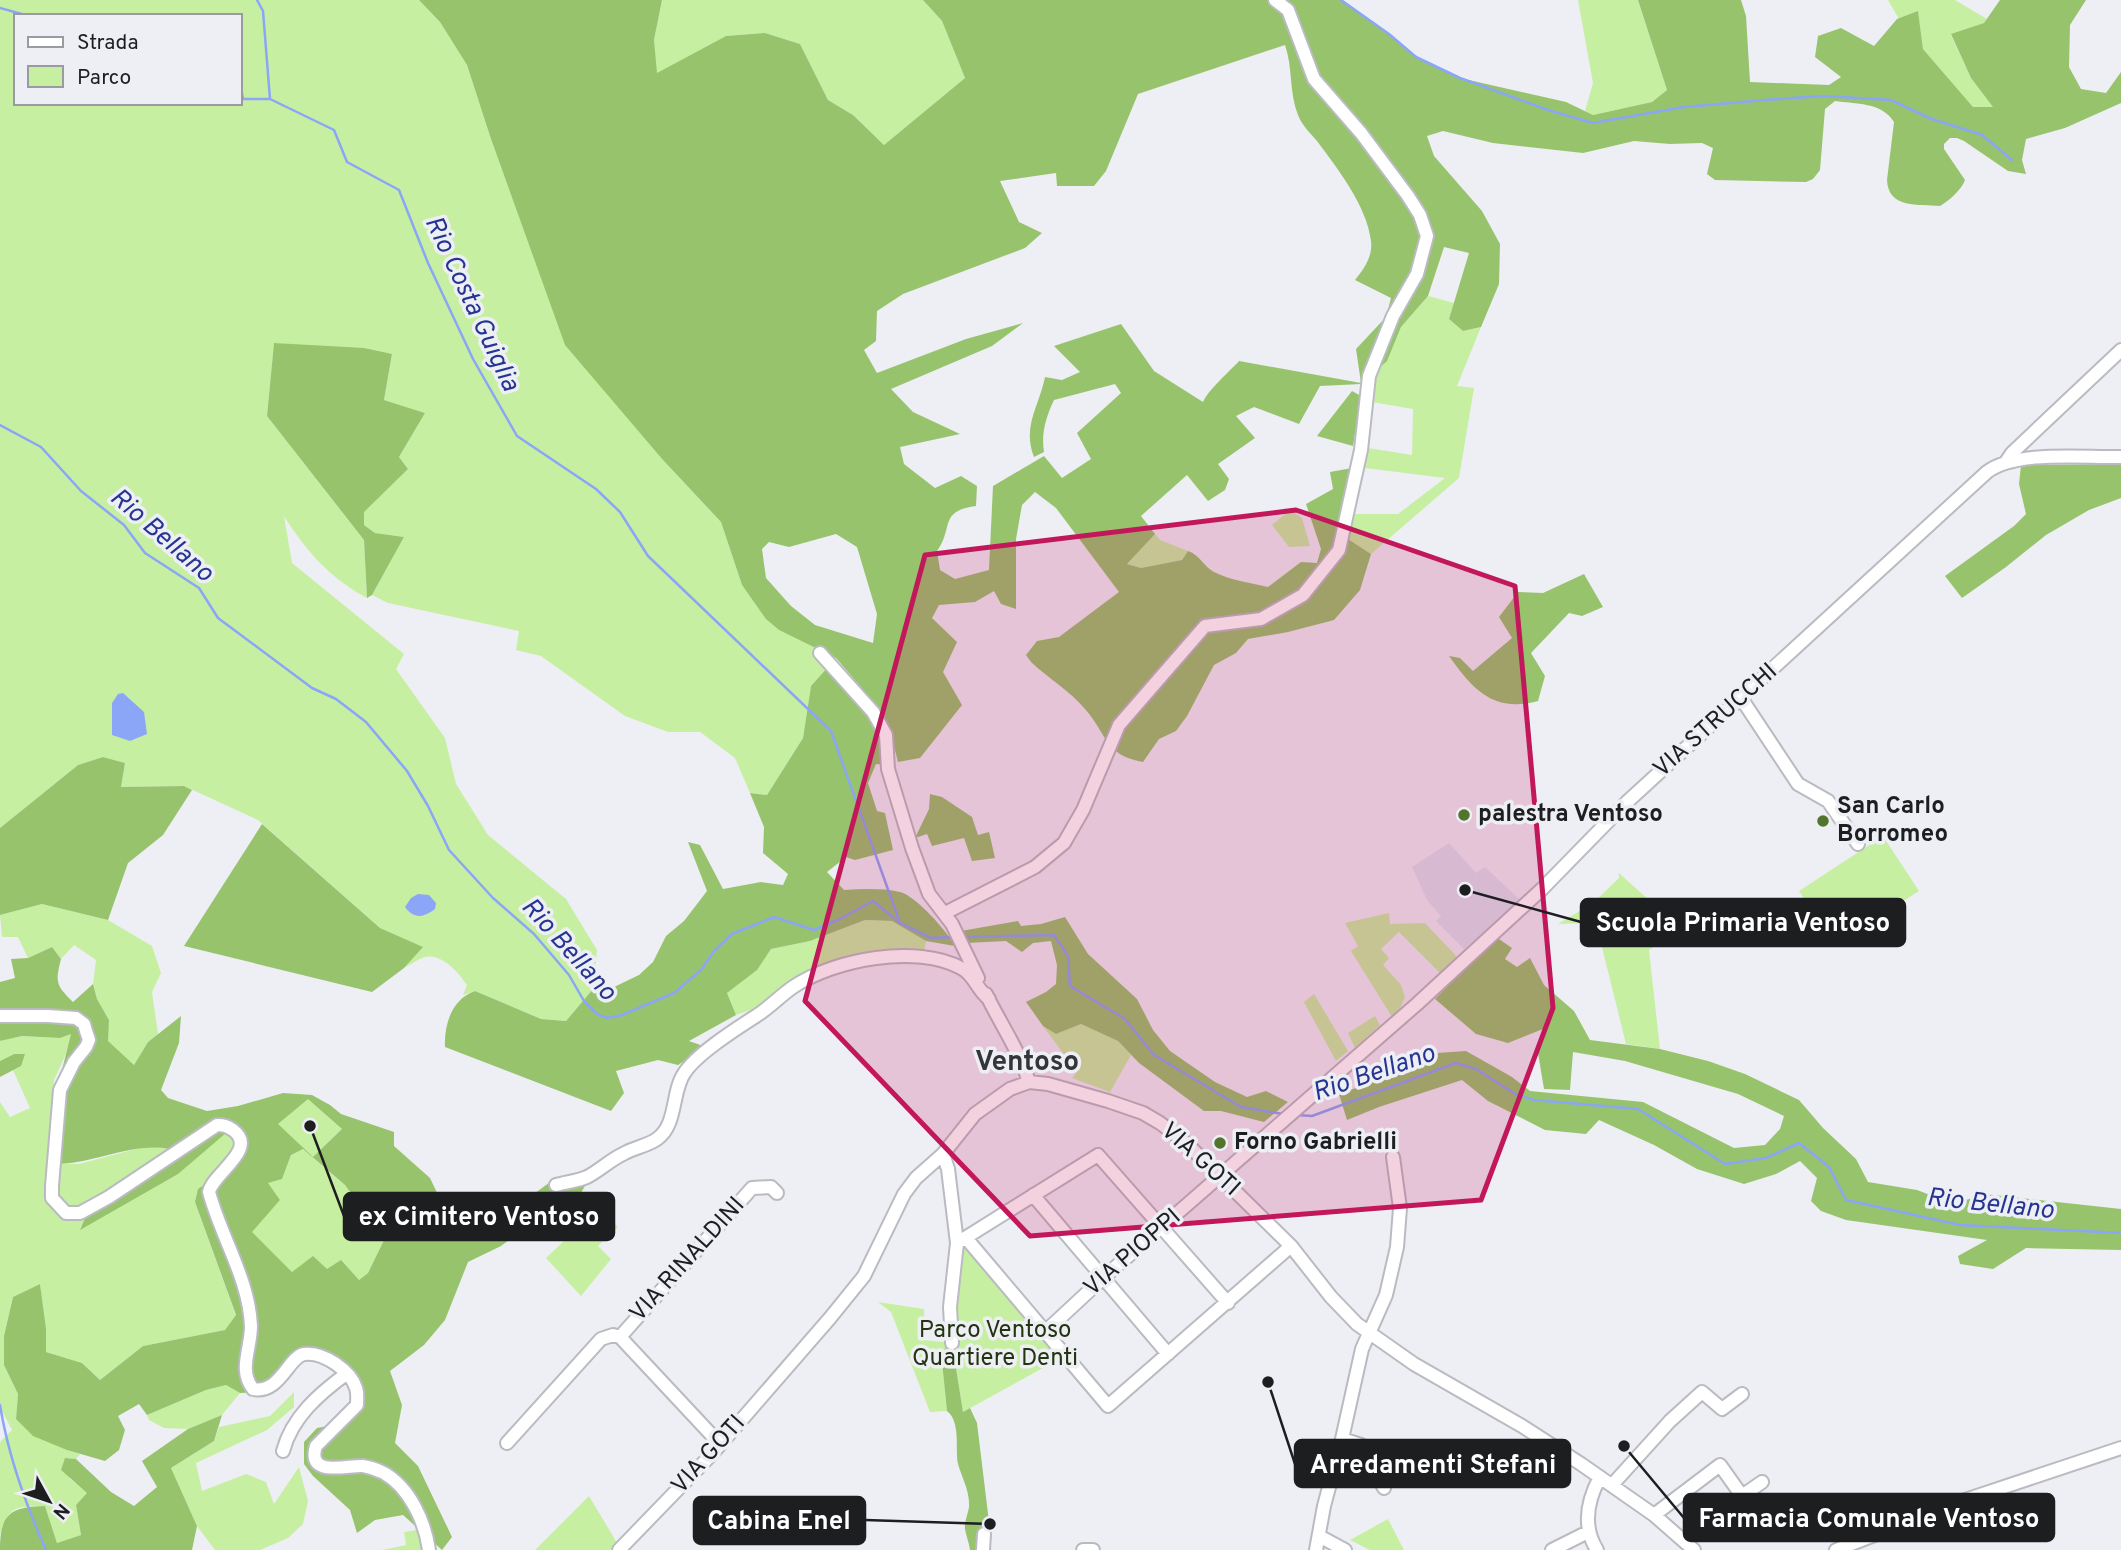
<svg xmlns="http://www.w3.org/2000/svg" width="2121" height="1550" font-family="Overpass,sans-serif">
  <rect width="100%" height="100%" fill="#edeff5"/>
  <path fill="#dde2ef" d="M1449,843l27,30 9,-6 34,32v3l-55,47 -28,-28 5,-5 -14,-16 -15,-33z"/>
  <path fill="#c7efa2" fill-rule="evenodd" d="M0,0h419l21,22 27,43 23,71 173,324 58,62 21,63 37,45 57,28 -25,28 -8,52 -36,57 -17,-2 -15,-35 -35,-26h-32l-43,-16 -84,-60 -25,-6 3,-19 -131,-28 -16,-8 32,-58 -29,-4 -11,-8 -1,-13 45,-43 -9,-12 26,-44 -41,-13 8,-45 -118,-12 -7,73 97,124 3,58c-37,-20 -61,-47 -83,-82l8,47 112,91 -8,15 49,69 11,46 32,51 78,64 31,51 -4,39 -27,32 -25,-2 -66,-28 -12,4 4,-10c-8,-12 -25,-32 -42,-28 -7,2 -15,8 -21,11l18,-21 -42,-19 -122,-108 -74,-34 -63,1 4,-24 -22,-6 -25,8 -78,63zM16,16h224v87h-224z
    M662,0h261l19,21 23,57 -81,67 -31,-30 -25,-15 -28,-56 -35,-11 -39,3 -70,38 -2,-34z
    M1578,0h60l29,90 -15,12 -59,13 -8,-4 8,-28z
    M1888,0h67l32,19 -3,4 -33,12 20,43 23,29h-21l-50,-58 -5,-37 -19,7z
    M1428,296l26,7 -5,16 14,12 18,-4 -24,59 17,2 -15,90 -88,76 -23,-15 6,-25h44l47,-36 -80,-10 3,-20 44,7 1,-46 -41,-7 2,-30 13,-12 14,-33z
    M1290,510l12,8 8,28 -21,1 -17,-22z
    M1155,534l5,6 28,11 -6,9 -41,8 -14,-4z
    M1883,836l36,55 -85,54 -35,-54z
    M1619,873l62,56 -32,21 11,99 -34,-5 -26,-105 -11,-16 -31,1 35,-21 26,-25z
    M42,904l66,16 44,26 9,27 -9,19 6,42 -10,8 -14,23 -27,-24 2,-21 -12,-21 -4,-15 3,-24 -22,-15 -13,14 -9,-12 -24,11 -10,-21h-16l-2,-22z
    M1389,913l1,11 35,-1 32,34 -17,16 -41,-41 -18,17 8,9 -6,7 18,20 4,12 -5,11 -8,9 -41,-66 7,-5 -13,-23z
    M865,920l27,1 34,20 -2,10 -35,1 -30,5 -97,49 -26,9 -9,-22 29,-23 15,-21 39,-8z
    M1314,994l34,57 -12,10 -32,-59z
    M1375,1016l5,9 -25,23 -7,-15z
    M1081,1024l37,17 13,14 -21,37 -38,-14 5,-6 -34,-46 13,8z
    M72,1033l-7,23 -11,24 -6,114c4,15 10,22 25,27l13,-6 -6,14 146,-96 13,2 2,7 -46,60 41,114 -11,14 -82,16 -43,34 -18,-17 -36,-11v-24l-6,-44 -27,13 -9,39v29l14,29 -2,25 51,31 13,4 -4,5 -11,-1 5,21 18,14 -12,12 5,30 -24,8 -12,-37c-29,1 -36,-1 -45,29v-93l12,-12 -12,-23v-305l10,15 20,-9 -17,-38 8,-4 -7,-12 -14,7v-20l22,-5 38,2z
    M308,1098l34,31 -29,29 32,27 39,55 -16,33 -9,7 -32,-11 -35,3 -41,-40 29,-32 -13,-17 15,-4 9,-24 11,-6 4,3 -29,-28z
    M147,1146l22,3 -4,5 -88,55 -10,-1 -11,-12 3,-32h20z
    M581,1193l37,34 -20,19 13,13 -30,37 -35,-38 21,-20 -22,-25z
    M965,1248l96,110 -98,54 -11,-68 -11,8 6,59 -17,1 -39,-100 -13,-10 46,7 1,31 27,3 4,-91z
    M226,1385l14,8 -18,22 -34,14 -24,-1 -15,-8 -2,-5 59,-25z
    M294,1392v15l-27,23 -71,33 6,28 44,-17 20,8 8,22 25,-37 9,34 -5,23 -15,14 -28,12h-45l-18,-24 -26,-58 43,-27 5,-14 51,-11z
    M589,1496l28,47 -7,7h-75z
    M1388,1519l16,31h-34l-20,-10z
    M417,1530l7,5 1,15h-43l24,-5 -2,-13z"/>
  <path fill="#98c36d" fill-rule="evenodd" d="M419,0h243l-8,40 3,33 69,-37 39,-3 35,11 28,56 25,15 31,30 81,-67 -23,-57 -19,-21h418l48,34 27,23 44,21 106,24 27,13 59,-13 15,-12 -29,-90h103l5,16 4,66 79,3 12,-8 -26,-20 3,-21 23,-8 33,18 23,-27 21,-8 5,38 50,58h20l-22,-29 -20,-44 33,-11 16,-23h86l-16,25 -1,42 12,22 25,4 15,-21v31l-56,25 -39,11 -4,21 4,14 -18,-3 -44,-30 -7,-3h-7l-6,6v5l21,31c-3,9 -16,21 -25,26 -21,-2 -52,3 -53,-26l7,-58c-12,-20 -39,-18 -59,-21l-10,8 -5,61 -7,9 -7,3 -91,-2 -8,-6 6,-26 -11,-5 -32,1 -36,-3 -51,12 -90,-10 -50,-12 -16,5 7,20 48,55 18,33 -1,40 -18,43 -18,4 -14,-12 20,-66 -25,-6 -16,49 -27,31 -14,34 -26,23 -41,2 -21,38 -45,-17 -18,9 19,22 -37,26 11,15 -4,11 -17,11 -21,-26 -46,41 14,18 -28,30 14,4 41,-8 6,-9c12,4 15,15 26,21 16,8 36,11 54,15l33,-25 16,1 4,-14 -15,-45 27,-15 -3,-17 22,-4 -4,71 23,15 -11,36 -26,30 -46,12 -40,7 -12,14 -22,12 -27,51 -11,15 -17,8 -16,23c-39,-7 -35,-27 -58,-53 -15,-18 -37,-31 -54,-47l-5,-7 11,-14 22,-4 60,-45 -63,-84 -21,-16 -13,13 -6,34v70l-15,-5 -7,-13 -19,11 -36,3 -7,13 25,24 -14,30 19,33 -42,53 -22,4 -6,-24 -10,-26 -46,-54 -57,-28 -13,-11 -24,-34 -21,-63 -58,-62 -98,-115 -75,-209 -23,-71 -27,-43zM1285,45c8,23 4,48 13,70 3,9 12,18 19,26 20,27 50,65 54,100 2,15 -7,28 -16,39l36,18 -5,19 -30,32 5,34 -122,-22c-10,11 -31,29 -36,41l-49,-31 -33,-47 -67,22 26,26 -18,8 -17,-3c-6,30 -23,49 -11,80l10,-5c-3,-19 2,-35 10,-52l61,-16 6,9 -44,40 14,26 -29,19 -18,-22 -51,30 -4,84 -34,9 -15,-9 -3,-19c17,-23 1,-40 39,-45l1,-20 -16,-10 -26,12 -31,-24 -4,-17 60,-13 -47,-22 -22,-23 101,-43 31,-23 -57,16 -89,34 -13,-23 12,-9 1,-30 26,-17 122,-46 17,-15 -23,-11 -19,-41 56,-8 1,13h37l12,-15 32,-77zM836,534l21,13 20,67 -4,29 -58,-18 -24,-19 -25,-28 -4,-29 7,-7 20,5z
    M274,343l90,5 28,6 -8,46 41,13 -26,44 9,12 -44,43v13l11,8 29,4 -32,58 -5,3 -3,-58 -97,-124z
    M1352,391l9,5 -8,50 -36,-10z
    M2121,464v34l-32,12 -43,25 -40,32 -44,31 -17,-22 69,-50 12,-12 -7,-30 2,-19z
    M1584,574l19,33 -21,9 -13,-3 -38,40 14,23 -7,25c-44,12 -65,-11 -89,-45l11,2 13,13 39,-33 -13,-21 19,-25 25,1z
    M828,667c33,36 49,47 58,98l-10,-1 -8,19 9,28 8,2 8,37 -38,10 -9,-3 -19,15 17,18c19,-1 38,-2 56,2 16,4 47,39 55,54l-29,-5 -34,-20 -27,-1 -55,21 -39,8 -14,21 -30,23 9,22 -47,26 17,6 -28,18 -20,-5 -42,11 8,22 -13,18 -166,-64c-1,-23 7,-48 30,-56l66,28 25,2 27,-32 21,-2 25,-12 14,-13 13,-26 18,-15 23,-30 -19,-49 12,3 23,44 38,-7 22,3 5,-11 -25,-21 1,-26 -14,-34 17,2 36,-57 8,-52z
    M103,757l22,6 -4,24 63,-1 8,4 -29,45 -35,28 -20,57 -66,-16 -42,11v-87l78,-63z
    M930,794l12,3 30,20 6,18 11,-3 6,26 -23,3 -8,-23 -32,8 -5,-12 -12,4 14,-29z
    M262,824l118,104 43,19 -19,21 -32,24 -188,-46z
    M1065,917l23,37 49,45 16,31 17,21 45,31 32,15 19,-6 22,11 -24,20 -43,-11h-17l-65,-48 -21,-22 -37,-17 -25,10 -13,-8 -17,-24 20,-10 10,-8 1,-19 -6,-24 -18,2 -11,9 -16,-11 -40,2 -5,-12 57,-10 3,5 20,-2z
    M1496,937l16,11 -7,11 12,8 13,-9 14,27 30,26 16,29 70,9 48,12 37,13 54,26 24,28 33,31 12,23 49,8 37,14 30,-10 137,15v41l-95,-2 -33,21 -33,-5 -2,-8 29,-16 -141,-20 -25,-9 -10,-10 6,-23 -17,-17 -24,13 -32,10 -47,-15 -43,-24 -55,-25 -13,14 -41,-4 -57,-29 -26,-21 -83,27 -32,13 -8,-26 31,-11 67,-30 29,-2 46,26 18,14 113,11 91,46 31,-3 15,-16 4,-13 -46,-22 -113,-33 -52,-9 -3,38 -26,-1 -6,-36 5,-24 -35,14 -32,-9 -41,-35z
    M52,947l9,12c-6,24 -5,26 12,43l20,-18 4,15 12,21 -1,21 26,24 14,-23 33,-26 -2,27 -18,47 7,8 39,13 31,-5 45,-13 29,2 18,10 11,9 53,18v14l36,32 10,21 29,-5 -2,15 13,11 44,-19 29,-21 30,-6 13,-8 -15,27 -36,20 -44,33 -33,16 -23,58 -21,25 -34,26 12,34 -7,38 23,23 34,71 -10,13 -39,-35 -28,5 -18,13 -7,-23 -37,-34 -9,-12v-22l13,-14 22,-4 18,-20 -5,-25 -46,-25 -43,38 -23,1 -14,-8 -20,5 -59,25 -8,-11 -21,12 7,14 -6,20 -14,11 -38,-11 -34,-14 -17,-17 2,-25 -14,-29v-29l9,-39 27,-13 6,44v24l36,11 18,17 43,-34 82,-16 11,-15 -41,-113 3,-13c28,-18 33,-21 41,-54l-13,-2 -48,41 -98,56 9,-22 76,-54 4,-5c-37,-7 -73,14 -110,15l-3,-70 15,-60 -11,4 -38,-2 -22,5v-59l15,-4 -4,-19 17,-1zM308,1099l34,30 -29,28 -35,-33zM303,1149l42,36 39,55 -16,33 -9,7 -18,-20 -14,9 -14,-13 -21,16 -40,-40 28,-32 -12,-17 14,-4 9,-24z
    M14,1054h11l-4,12 -21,11v-16z
    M952,1343l11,69 7,-4 7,15 13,107 -1,20h-19c-1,-8 -4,-14 -5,-21 -1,-7 3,-15 4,-22 1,-16 -7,-29 -11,-43 -3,-16 3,-42 -11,-53l-6,-59z
    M222,1415l-8,26 -43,27 26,58 -5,24h-192c0,-37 11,-43 45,-44l12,37 24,-8 -5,-30 11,-12 -26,-23 4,-12 11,1 35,33 23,14 23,-19 -15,-26 46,-32z"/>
  <path fill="#8ba5f7" d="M123,693l21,19 3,22 -17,7 -18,-6v-32l6,-9z
    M418,894l11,1 7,8 -1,6c-12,9 -21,10 -30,-2l6,-9z"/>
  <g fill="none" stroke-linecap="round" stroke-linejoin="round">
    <path stroke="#8ba5f7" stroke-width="2.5" d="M257,0l6,11 7,88 64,31 13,32 52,28 29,73 45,96 44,77 79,53 24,23 28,44 183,175 68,189
      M1341,0l48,34 27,23 44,21 91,33 42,12 91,-16 81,-7 58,-4 68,4 38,18 53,17 30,25
      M0,8l29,8
      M240,83l3,16h26
      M0,425l41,22 40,44 43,34 21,28 54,35 19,30 94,70 24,11 30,23 41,49 21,35 21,44 44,48 41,36 35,41 15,26 13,13 10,4 15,-3 52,-22 27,-23 13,-19 18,-17 20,-8 22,-9 40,13 24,-10 35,-19 27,22 31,15 23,-1
      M965,937l89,-2 14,21 2,30 55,33 29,36 87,52 42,7
      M1297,1115l15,1 144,-53 20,6 39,25 19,6 104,9 87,55 41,-6 33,-15 30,24 17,33 114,25 161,8
      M0,1405c8,50 25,98 46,145"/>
    <g stroke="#b9bbc1" stroke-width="16">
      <path id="minor" d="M2006,462l6,-9 109,-103
        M820,653l53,59 13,23 2,34 24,79 17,46 23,30 26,54
        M1741,698l57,86 30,17 30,43
        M945,913l90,-46 29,-24 19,-33 36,-85 86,-99 56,-7 42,-24 36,-45 22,-100 8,-74 24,-60 24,-42 10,-38 -7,-21 -12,-19 -47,-63 -47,-54 -26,-69 -13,-10
        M986,994c14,29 34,58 43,88
        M0,1016h48l28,2 8,6 2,7 3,9 -3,7 -12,15 -14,28 -8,96v12l14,15h14l29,-16 108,-72c7,0 10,1 16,5 26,19 -20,43 -24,62 12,45 40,87 42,134 0,23 -13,44 2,63 27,5 35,-32 51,-35 19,-3 47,17 52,34 2,5 1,11 1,17l-41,41c-10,32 31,19 47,20 6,1 15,4 21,7 26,15 41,49 45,77
        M943,1154l5,15 9,74 -7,64 2,36
        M556,1185c10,-3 22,-4 31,-8 12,-6 23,-17 36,-23 10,-6 24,-8 34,-15 21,-15 14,-48 28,-67 13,-19 51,-43 71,-56 13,-8 24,-20 37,-29 41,-28 124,-43 168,-19 13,6 16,22 28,31
        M1033,1195l135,159
        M966,1238l142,168 183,-160
        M957,1243l141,-88 130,148
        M1046,1331l57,-53 314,-274 125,-115 85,-87 360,-330c28,-22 98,-14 134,-15
        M1342,1439l19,6 23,43
        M507,1443l94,-104 12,-4 7,2
        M720,1444l-100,-107 132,-149 19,-1 6,6
        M283,1451c9,-34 36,-57 63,-77
        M1612,1485l58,-64 32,-29 20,17 20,-15
        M1654,1515l66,-50 22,31 20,-14
        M1319,1536l26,14
        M619,1550l92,-95 119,-137 34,-42 40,-82 12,-16 27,-24 32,-40 35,-25 19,-7 19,2 60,17 35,12 17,10 25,19 106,104 40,51 26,27 57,40 108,62 59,38 73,51 40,35
        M983,1550l1,-16
        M1083,1550h10
        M1316,1550l8,-44 18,-67 20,-90 24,-54 11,-48 3,-39 -7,-51
        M1552,1550l36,-18
        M1597,1550c-15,-24 -10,-49 3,-73
        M1836,1550l123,-48 162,-54"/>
    </g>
    <use href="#minor" stroke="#fff" stroke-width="12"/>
  </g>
  <path fill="#c2185b" fill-opacity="0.2" stroke="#c2185b" stroke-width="5" stroke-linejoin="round" d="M1296,510l219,76 38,422 -72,192 -451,36 -225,-235 120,-446z"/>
  <g fill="#53742c" stroke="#edeff5" stroke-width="2.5">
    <circle cx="1464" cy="815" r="7"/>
    <circle cx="1823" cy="821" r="7"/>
    <circle cx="1220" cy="1143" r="7"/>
  </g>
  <g text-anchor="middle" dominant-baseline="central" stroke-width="7" stroke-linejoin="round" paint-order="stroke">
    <g font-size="24" fill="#1d1e20" stroke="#edeff5">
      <text transform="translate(1716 721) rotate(-42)">VIA STRUCCHI</text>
      <text transform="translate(1200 1160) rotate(42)">VIA GOTI</text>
      <text transform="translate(1133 1253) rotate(-41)">VIA PIOPPI</text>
      <text transform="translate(688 1260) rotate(-48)">VIA RINALDINI</text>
      <text transform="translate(709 1455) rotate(-48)">VIA GOTI</text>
    </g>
    <g font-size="24" font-weight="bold" fill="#1d1e20" stroke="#edeff5" text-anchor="start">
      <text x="1837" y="807">San Carlo<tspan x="1837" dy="28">Borromeo</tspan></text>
      <text x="1478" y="815">palestra Ventoso</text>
      <text x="1234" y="1143">Forno Gabrielli</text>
    </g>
    <g font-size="24" fill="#233410" stroke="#edeff5">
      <text x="995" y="1331">Parco Ventoso<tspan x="995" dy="28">Quartiere Denti</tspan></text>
    </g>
    <g font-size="26" font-style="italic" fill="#263592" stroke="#edeff5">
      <text transform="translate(471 304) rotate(65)">Rio Costa Guiglia</text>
      <text transform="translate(161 536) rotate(41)">Rio Bellano</text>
      <text transform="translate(568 950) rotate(48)">Rio Bellano</text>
      <text transform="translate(1374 1074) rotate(-19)">Rio Bellano</text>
      <text transform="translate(1990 1205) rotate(6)">Rio Bellano</text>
    </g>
    <g font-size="28" font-weight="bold" fill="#343539" stroke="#edeff5">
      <text x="1027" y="1063">Ventoso</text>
    </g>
  </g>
  <path fill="none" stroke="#1d1e20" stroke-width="2.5" d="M1465 890L1581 922M310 1126L344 1216M1268 1382L1295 1464M1624 1446L1684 1518M990 1524L865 1520"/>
  <g fill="#1d1e20" stroke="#edeff5" stroke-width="2.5">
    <circle cx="1465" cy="890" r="7"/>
    <circle cx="310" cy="1126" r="7"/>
    <circle cx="1268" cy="1382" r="7"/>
    <circle cx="1624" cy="1446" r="7"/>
    <circle cx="990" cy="1524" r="7"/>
  </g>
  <g fill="#1d1e20" stroke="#1d1e20" stroke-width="2.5">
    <rect x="1581" y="899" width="324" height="47" rx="7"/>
    <rect x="344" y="1193" width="270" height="47" rx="7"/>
    <rect x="1295" y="1440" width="275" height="47" rx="7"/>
    <rect x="1684" y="1494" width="370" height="47" rx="7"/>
    <rect x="694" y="1497" width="171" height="47" rx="7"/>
  </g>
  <g font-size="26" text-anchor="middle" font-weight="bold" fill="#fff">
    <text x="1743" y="931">Scuola Primaria Ventoso</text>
    <text x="479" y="1225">ex Cimitero Ventoso</text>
    <text x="1433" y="1473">Arredamenti Stefani</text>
    <text x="1869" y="1527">Farmacia Comunale Ventoso</text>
    <text x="779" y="1529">Cabina Enel</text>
  </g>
  <rect x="14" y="14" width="228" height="91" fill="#edeff5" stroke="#9a9ba0" stroke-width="2"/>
  <rect x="28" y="37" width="35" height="10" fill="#ffffff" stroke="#9a9ba0" stroke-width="2"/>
  <text x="77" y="49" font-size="21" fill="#1d1e20">Strada</text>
  <rect x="28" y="66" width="35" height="21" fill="#c7efa2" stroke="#9a9ba0" stroke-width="2"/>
  <text x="77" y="84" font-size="21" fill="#1d1e20">Parco</text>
  <g transform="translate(49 1501) rotate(130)" stroke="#edeff5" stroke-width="5" paint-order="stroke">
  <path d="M0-5L12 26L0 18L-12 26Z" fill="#1d1e20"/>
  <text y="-10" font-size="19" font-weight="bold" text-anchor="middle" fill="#1d1e20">N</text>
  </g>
</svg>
